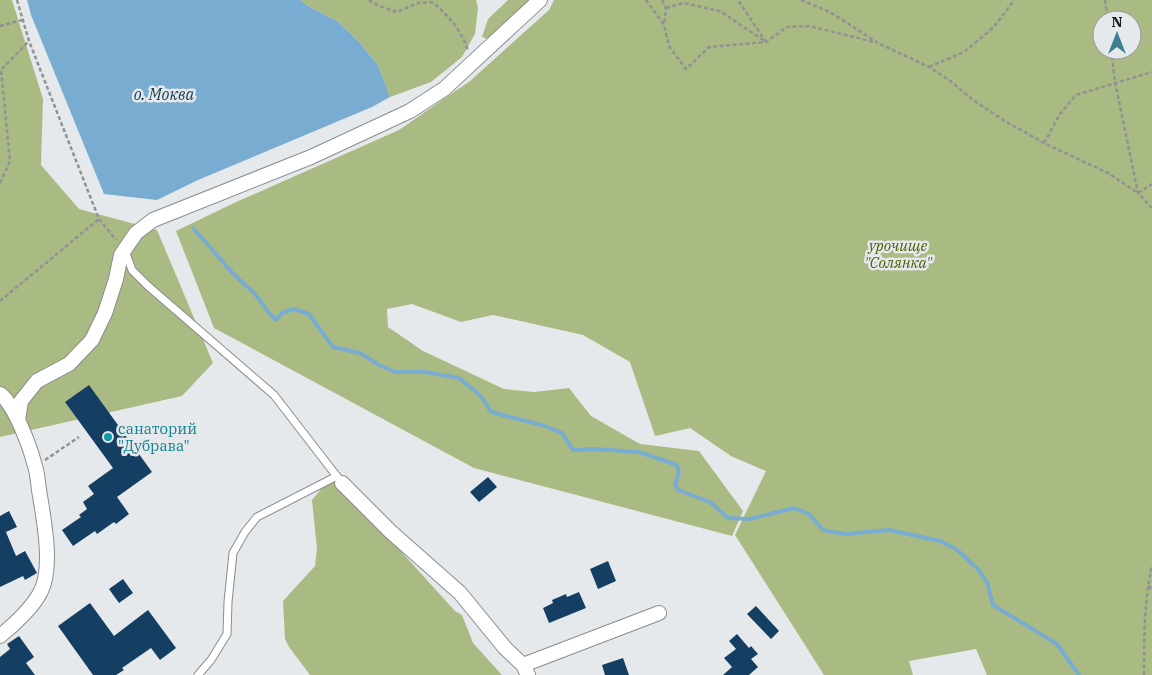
<svg xmlns="http://www.w3.org/2000/svg" width="1152" height="675" font-family="'IBM Plex Serif',serif">
  <rect width="100%" height="100%" fill="#e6e9ec"/>
  <path fill="#aaba83" fill-rule="evenodd" d="M0,0h12l31,99 -2,66 38,44 78,21 56,133 -31,33 -182,41z
    M300,0h176l2,8 -3,26 -13,23 -31,25 -41,15 -12,-32 -20,-24 -21,-20 -29,-15z
    M508,0h23l-43,39 -6,-2 6,-18z
    M554,0h598v675h-165l-11,-26 -67,12 4,14h-89l-89,-140 31,-64 -35,-15 -41,-28 -35,8 -25,-74 -47,-27 -90,-20 -32,7 -49,-18 -25,5 1,18 35,24 81,38 30,3 35,-4 22,28 49,28 59,7 44,60 -11,25 -258,-68 -260,-140 -38,-97 58,-28 165,-73 71,-49 79,-71zM1102,20h30v30h-30z
    M330,482l9,1 116,128 7,4 11,28 29,32h-192l-21,-28 -4,-8 -2,-38 32,-35 2,-17 -5,-49 11,-13z"/>
  <path fill="#78acd0" d="M27,0h273l8,6 29,15 21,20 20,24 12,32 -18,10 -174,73 -41,20 -53,-6 -73,-179z"/>
  <g fill="none" stroke-linecap="round" stroke-linejoin="round">
    <path stroke="#78acd0" stroke-width="4" d="M193,228c12,13 24,27 36,41 7,9 17,16 25,24 8,9 13,20 22,27l6,-7 12,-4 15,5 24,33 27,6 19,12 16,7h30l34,6 23,19 9,15 54,14 17,7 11,17 22,-1 44,3 38,13 2,7 -4,12 3,6 32,12 18,16 22,1 44,-11 15,6 14,16 22,4 44,-4 51,11 16,8 21,19 10,14 6,23 64,39 22,31"/>
  </g>
  <path fill="#153f62" d="M89,385l63,87 -35,25 12,17 -13,10 -2,-2 -17,12 -2,-3 -22,15 -11,-16 19,-13 -2,-2 8,-6 -4,-7 11,-8 -6,-8 25,-18 -48,-66z
    M488,477l9,10 -18,15 -9,-10z
    M9,511l8,16 -11,5 -3,-7 13,31 9,-5 12,22 -12,7 -2,-4 -23,11v-71z
    M608,561l8,20 -18,8 -8,-20z
    M123,579l10,14 -14,10 -10,-14z
    M579,592l7,16 -37,15 -6,-15 10,-5 -1,-3 14,-6 1,3z
    M90,603l24,33 34,-26 28,38 -16,12 -9,-12 -29,20 2,2 -8,5h-23l-35,-49z
    M756,606l23,25 -8,8 -24,-25z
    M737,634l12,14 2,-2 7,8 -7,5 7,8 -9,8h-26l9,-8 -8,-9 12,-9 -7,-8z
    M19,636l15,21 -8,6 9,12h-35v-18l10,-8 -3,-5z
    M623,658l6,17h-24l-3,-10z"/>
  <g fill="none" stroke-linecap="round" stroke-linejoin="round">
    <g stroke="#8a8c8f" stroke-width="9">
      <path id="lane" d="M125,251l7,19 16,16 126,109 68,88
        M198,675l13,-15 16,-26 1,-32 5,-49 12,-21 12,-15 80,-41"/>
    </g>
    <g stroke="#8a8c8f" stroke-width="16">
      <path id="street" d="M0,394c15,11 30,53 35,72 3,9 3,20 5,30 4,25 13,71 1,95 -7,15 -27,34 -41,45
        M18,420l3,-19 16,-20 32,-17 23,-24 13,-27 11,-34 5,-24 15,-22 17,-13 158,-63 99,-46 34,-22 96,-89
        M342,483l49,49 69,61 45,55 18,17 5,10
        M523,665l136,-52"/>
    </g>
    <path stroke="#909294" stroke-width="2.5" stroke-dasharray="4 2.5" stroke-linecap="butt" d="M17,0l12,41 70,178 17,21
      M369,0l10,6 18,6 21,-9 14,-1c16,13 29,28 36,48
      M646,0l18,25 5,21 17,23 23,-22 57,-5 21,-15 22,-1 65,16
      M662,0l4,8 -2,17
      M801,0l29,12 48,31 51,24 20,13 24,20 32,21 39,22 64,30 30,20 14,-9
      M1105,0l3,20
      M666,8l18,-5 36,8 46,31 -28,-42
      M0,26l22,-6
      M1111,50l4,32 23,111 14,15
      M929,67l35,-15 30,-25 20,-27
      M1044,143l16,-29 16,-19 76,-23
      M0,183l10,-22 -9,-91 28,-29
      M0,301l99,-82
      M45,460l34,-23
      M1148,586l4,3
      M1144,675c0,-37 0,-73 8,-110"/>
    <use href="#lane" stroke="#fff" stroke-width="7"/>
    <use href="#street" stroke="#fff" stroke-width="14"/>
  </g>
  <circle fill="#0f9aa8" stroke="#e6e9ec" stroke-width="2" cx="108" cy="437" r="5"/>
  <g text-anchor="middle" dominant-baseline="central" stroke-width="5" stroke-linejoin="round" paint-order="stroke">
    <g font-size="15" font-style="italic" fill="#4d5e05" stroke="#e6e9ec">
      <text x="898" y="245">урочище<tspan x="898" dy="17">"Солянка"</tspan></text>
    </g>
    <g font-size="15" fill="#0d838f" stroke="#e6e9ec" text-anchor="start">
      <text x="118" y="428">санаторий<tspan x="118" dy="17">"Дубрава"</tspan></text>
    </g>
    <g font-size="16" font-style="italic" fill="#133d56" stroke="#e6e9ec">
      <text x="164" y="94">о. Моква</text>
    </g>
  </g>
  <g transform="translate(1117 35)"><circle r="24" fill="#e6e9ec" stroke="#949799"/>
  <path d="M0-4L9 19L0 12L-9 19Z" fill="#3e7f92"/>
  <text y="-8" font-size="14" font-weight="bold" text-anchor="middle" fill="#1a1b1c">N</text>
  </g>
</svg>
